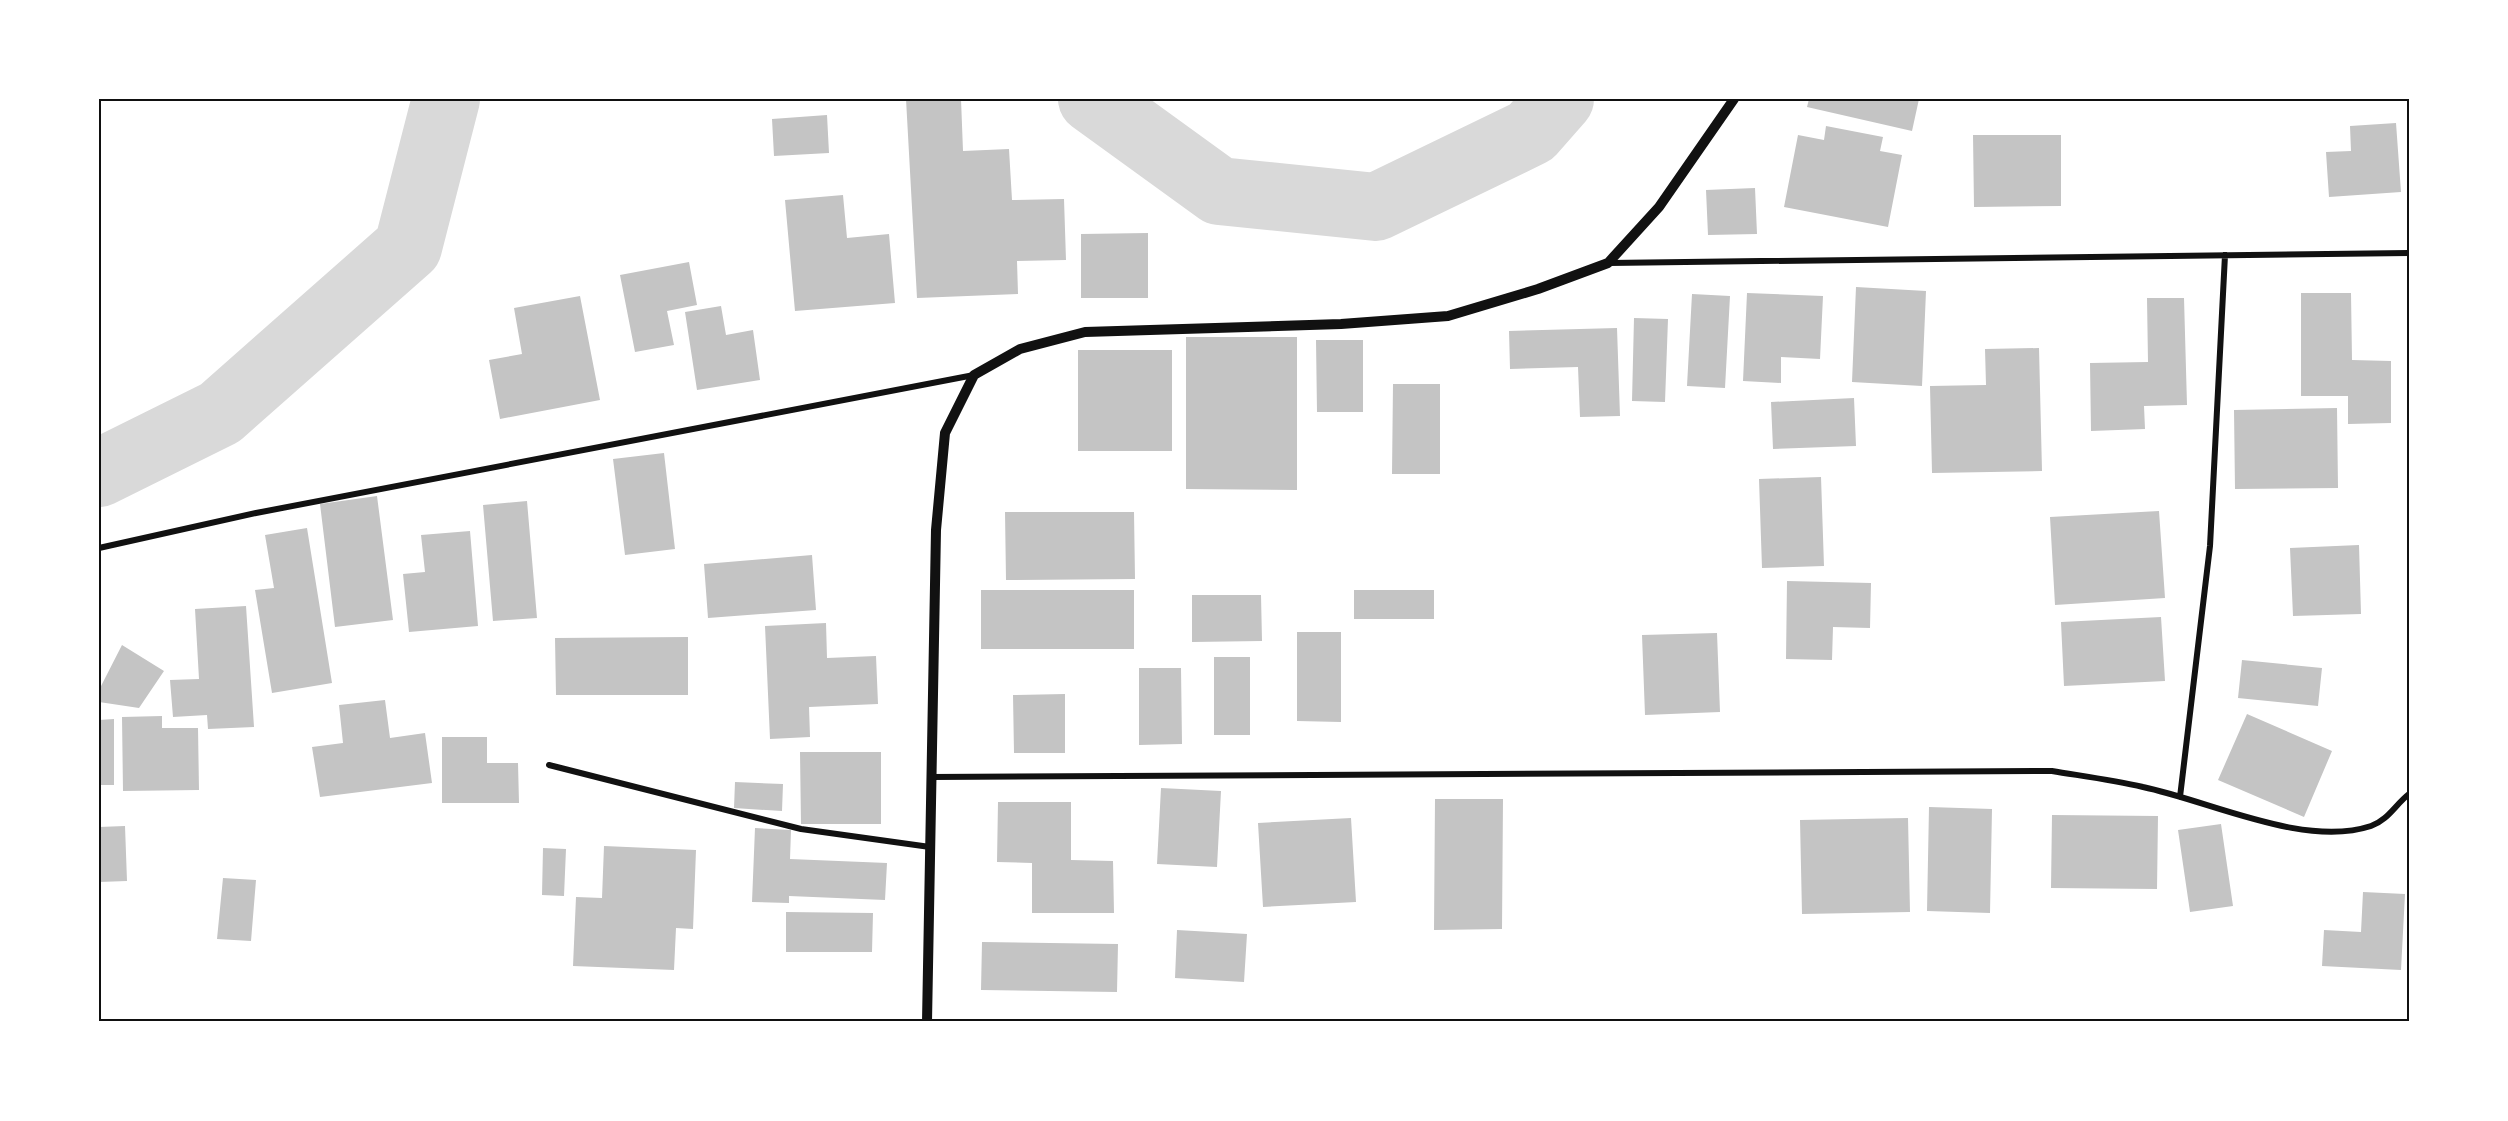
<svg xmlns="http://www.w3.org/2000/svg" width="2508" height="1121" font-family="Figtree,sans-serif">
  <rect width="100%" height="100%" fill="#fff"/>
  <g fill="none" stroke-linecap="round" stroke-linejoin="round">
    <path stroke="#d9d9d9" stroke-width="68" d="M1092,99l127,92 157,16 155,-75 29,-33
      M99,473l121,-60 188,-166 38,-148"/>
  </g>
  <path fill="#c4c4c4" d="M906,99h55l2,52 46,-2 3,51 52,-1 2,61 -49,1 1,33 -101,4z
    M1809,99h110l-7,32 -105,-24z
    M827,115l2,38 -55,3 -2,-37z
    M2396,123l5,69 -72,5 -3,-45 25,-1 -1,-25z
    M1826,126l57,11 -3,14 22,4 -14,72 -104,-20 14,-72 26,5z
    M1973,135h88v71l-87,1z
    M1755,188l2,46 -49,1 -2,-45z
    M843,195l4,43 42,-4 6,69 -100,8 -10,-111z
    M1148,233v65h-67v-64z
    M689,262l8,43 -30,6 7,34 -39,7 -15,-77z
    M1856,287l70,4 -4,95 -70,-4z
    M1747,293l76,3 -3,63 -39,-2v26l-38,-2z
    M2301,293h50l1,67 39,1v62l-43,1v-28h-47z
    M1692,294l38,2 -5,92 -38,-2z
    M580,296l20,104 -100,19 -11,-59 33,-6 -8,-46z
    M2147,298h37l3,107 -43,1 1,23 -54,2 -1,-68 58,-1z
    M721,306l5,29 27,-5 7,50 -63,10 -12,-78z
    M1634,318l34,1 -3,83 -33,-1z
    M1617,328l3,88 -40,1 -2,-50 -68,2 -1,-38z
    M1186,337h111v153l-111,-1z
    M1316,340h47v72h-46z
    M2039,348l3,123 -110,2 -2,-87 56,-1 -1,-36z
    M1078,350h94v101h-94z
    M1393,384h47v90h-48z
    M1854,398l2,48 -83,3 -2,-47z
    M2337,408l1,80 -103,1 -1,-79z
    M664,453l11,96 -50,6 -12,-96z
    M1821,477l3,89 -62,2 -3,-89z
    M377,496l16,124 -58,7 -15,-123z
    M527,501l10,117 -44,3 -10,-116z
    M2159,511l6,87 -110,7 -5,-88z
    M1005,512h129l1,67 -129,1z
    M307,528l25,155 -60,10 -17,-103 19,-2 -9,-53z
    M470,531l8,95 -69,6 -6,-58 22,-2 -4,-37z
    M2359,545l2,69 -68,2 -3,-68z
    M812,555l4,55 -108,8 -4,-54z
    M1787,581l84,2 -1,45 -37,-1 -1,33 -46,-1z
    M981,590h153v59h-153z
    M1354,590h80v29h-80z
    M1192,595h69l1,46 -70,1z
    M246,606l8,121 -46,2 -1,-14 -34,2 -3,-37 29,-1 -4,-70z
    M2161,617l4,64 -101,5 -3,-64z
    M826,623l1,35 49,-2 2,48 -69,3 1,30 -40,2 -5,-113z
    M1297,632h44v90l-44,-1z
    M1717,633l3,79 -75,3 -3,-80z
    M688,637v58h-132l-1,-57z
    M122,645l42,26 -25,37 -40,-6v-12z
    M1214,657h36v78h-36z
    M2242,660l80,8 -4,38 -80,-8z
    M1139,668h42l1,76 -43,1z
    M1065,694v59h-51l-1,-58z
    M385,700l5,38 35,-5 7,50 -112,14 -8,-50 31,-4 -4,-38z
    M2247,714l85,37 -28,66 -86,-37z
    M162,716v12h36l1,62 -76,1 -1,-74z
    M114,719v66h-15v-65z
    M442,737h45v26h31l1,40h-77z
    M800,752h81v72h-80z
    M735,782l48,2 -1,27 -48,-3z
    M1161,788l60,3 -4,76 -60,-3z
    M1435,799h68l-1,130 -68,1z
    M998,802h73v58l42,1 1,52h-82v-50l-35,-1z
    M1929,807l63,2 -2,104 -63,-2z
    M2052,815l106,1 -1,73 -106,-1z
    M1351,818l5,84 -93,5 -5,-84z
    M1908,818l2,94 -108,2 -2,-94z
    M2221,824l12,82 -43,6 -12,-82z
    M125,826l2,55 -28,1v-55z
    M755,828l36,2 -1,29 97,4 -2,37 -96,-4v7l-37,-1z
    M604,846l92,4 -3,79 -17,-1 -2,42 -101,-4 3,-69 26,1z
    M543,848l23,1 -2,47 -22,-1z
    M223,878l33,2 -5,61 -34,-2z
    M2363,892l42,2 -4,76 -79,-4 2,-36 37,2z
    M786,912l87,1 -1,39h-86z
    M1177,930l70,4 -3,48 -69,-4z
    M982,942l136,2 -1,48 -136,-2z"/>
  <g fill="none" stroke-linecap="round" stroke-linejoin="round">
    <path stroke="#111" stroke-width="6" d="M1609,263l800,-10
      M99,548l157,-35 718,-138
      M549,765l252,64 129,18
      M931,777l1121,-6c30,5 61,9 91,16 67,14 161,61 228,39 17,-6 24,-21 38,-32
      M2180,797l30,-251 15,-291"/>
    <path stroke="#111" stroke-width="10" d="M927,1022l9,-492 9,-97 29,-58 46,-26 65,-17 256,-8 107,-8 90,-27 70,-26 51,-56 75,-108"/>
  </g>
  <rect width="2508" height="1121" fill="none" stroke="#ffffff" stroke-width="201"/>
  <rect x="100" y="100" width="2308" height="920" fill="none" stroke="#111" stroke-width="2"/>
</svg>
